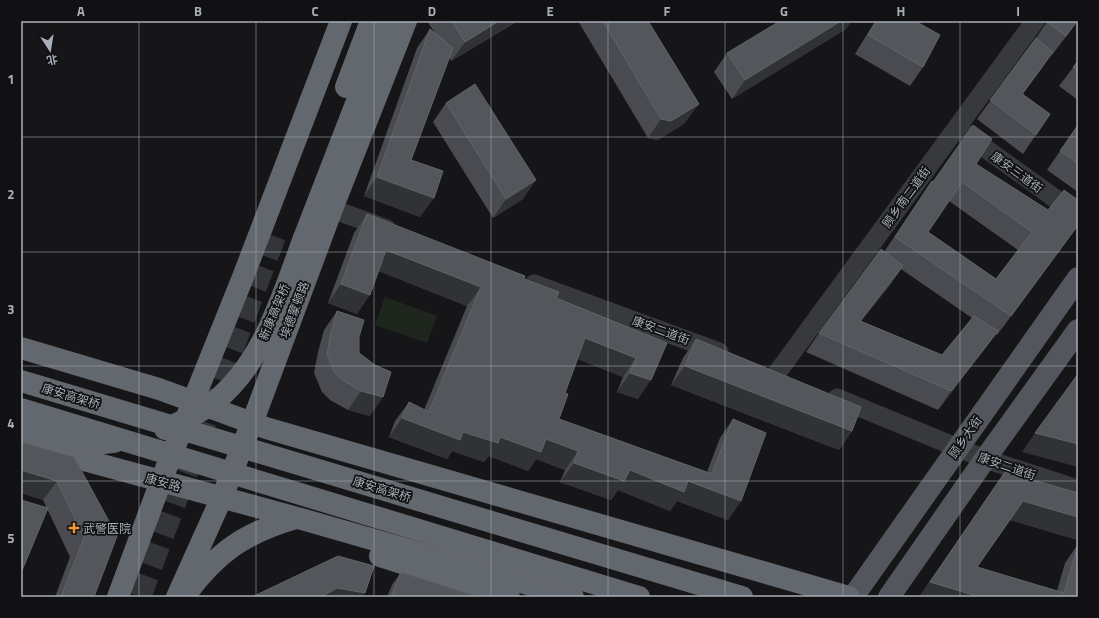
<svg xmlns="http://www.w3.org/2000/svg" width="1099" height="618" font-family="'Titillium Web','Noto Sans SC',sans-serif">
  <rect width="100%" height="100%" fill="#161618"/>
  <path fill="#1e261e" d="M385,297l52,19 -10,27 -52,-18z"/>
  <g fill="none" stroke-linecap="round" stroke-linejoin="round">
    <path stroke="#333538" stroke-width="22" stroke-dasharray="22 11" stroke-linecap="butt" d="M140,597l138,-369"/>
    <path stroke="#37393d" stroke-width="19" d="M964,133l114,82
      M332,209l55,20
      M534,284l185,68
      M777,373l258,-352
      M837,398l148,61 93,30"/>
    <path stroke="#53565c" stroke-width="22" d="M853,597l225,-319
      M889,597l96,-138 93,-129"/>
    <path stroke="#63676e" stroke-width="22" d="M346,87l25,-66
      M304,238l84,-217
      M21,348l138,41 107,39 583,169
      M21,443l284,77 268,77
      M380,556l129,41
      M186,594c32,-43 59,-61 110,-76
      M118,597l43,-116 82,-204 98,-256
      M177,597l45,-100 35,-87 75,-201 74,-188"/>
    <path stroke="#63676e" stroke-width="22" d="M21,381l721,216
      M21,409l618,188
      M165,429c16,-7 33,-15 48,-26 51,-40 69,-107 91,-165
      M21,431c31,9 61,16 93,11"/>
  </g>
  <path fill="#494b50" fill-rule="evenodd" d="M427,21h91l-67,40 -2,-4 -38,103 9,57 -56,-21 53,-148 13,-19 5,4z
    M578,21h70l37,102 -27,17 -10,-2z
    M875,21h40l8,46 -13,19 -55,-32z
    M1047,21h31l-26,34h-1l-28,39 27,20 -27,40 -46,-35 59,-81 8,-12z
    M846,29l-114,70 -18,-27 13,-19z
    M1078,61v39l-19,-14z
    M446,103l77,96 -30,19 -60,-96z
    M1078,125v67l-31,-22z
    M976,164l72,46 30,16 -81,109 -1,-1 -12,16 -46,60 -132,-58 13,-19 65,-81 48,-71 1,1zM949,201l69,49 -22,29 -68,-47zM901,269l71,49 -30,37 -81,-34 29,-36z
    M367,214l157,65 32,19 111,45 -29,56 -21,-7 6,-15 -45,-18 -13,34 -6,26 148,53 13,-34 13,-19 8,82 -13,19 -51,-19 -7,10 -52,-21 -7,10 -51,-18 5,-12 -29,-11 -8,12 -39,-15 -5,6 -32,-11 -5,8 -58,-22 6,-16 14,-19 15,8 43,-104 -88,-35 -22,43 -29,-11 26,-70z
    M337,311l22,26v16l11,63 -22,-6 -18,-10 -8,-8 -8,-19 4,-21 6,-22z
    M696,339l156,92 -13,19 -168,-65 12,-27z
    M74,457l20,140h-39l15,-40 -27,-57 -22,-7z
    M1005,472l73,21v47l-68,-20 -33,47 80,24 8,-28 13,-19v53h-159z
    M401,572l78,25h-92l5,-12z"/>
  <path fill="#303235" d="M499,21h19l-67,40 14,-19z
    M841,21h11l-6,8 -114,70 13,-19z
    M1077,21h1l-26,34 14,-19z
    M1053,52l-13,19 -31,42 13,-19z
    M699,104l-14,19 -27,17 -10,-2 13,-19z
    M377,177l57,21 -14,19 -56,-21z
    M536,180l-13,19 -30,19 13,-19z
    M1078,225l-2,3 -79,107 14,-19z
    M386,250l95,37 -14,19 -94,-37z
    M903,266l-13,19 -43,55 13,-19z
    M341,284l29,11 -13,19 -29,-11z
    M998,331l-14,19 -46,60 13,-19z
    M585,338l51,20 -13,19 -51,-20z
    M685,366l167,65 -13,19 -168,-65z
    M630,373l21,7 -13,19 -21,-7z
    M361,391l22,6 -13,19 -22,-6z
    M402,418l61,14 37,5 46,2 32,12 -13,19 -29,-11 -8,12 -39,-15 -5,6 -32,-11 -5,8 -58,-22z
    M1035,433l43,11v23l-56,-15z
    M574,463l56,7 58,11 53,20 -13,19 -51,-19 -7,10 -52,-21 -7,10 -51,-18z
    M21,470l36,11 -14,19 -22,-7z
    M1023,501l55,16v23l-68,-20z
    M930,582l50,15h-61z
    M337,588l28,5 -3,4h-41z"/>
  <path fill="#53565b" stroke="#61646a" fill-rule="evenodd" d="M452,21h47l-34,21z
    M603,21h45l51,83 -28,17 -10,-2z
    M780,21h61l-96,59 -18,-27z
    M877,21h38l25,14 -17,32 -55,-32z
    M1048,21h29l-11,15 -19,-14z
    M430,29l23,19 -42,112 32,11 -9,27 -57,-21z
    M1036,38l17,14 -31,42 28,20 -14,21 -46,-35z
    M1078,61v10l-5,-4z
    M475,84l61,96 -30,19 -60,-96z
    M973,125l19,14 -16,25 72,46 16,-20 14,10v25l-67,91 -116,-79 37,-56 1,1zM962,182l70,50 -36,47 -68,-47z
    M1078,125v38l-18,-12z
    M367,214l158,62 -1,3 35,13 -3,6 111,45 -16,37 -21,-7 6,-15 -51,-20 -20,55 3,1 -9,25 153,55 21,-55 33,14 -25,68 -53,-20 -4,11 -54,-22 -6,11 -50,-18 4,-12 -32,-12 -5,13 -41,-15 -2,6 -35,-11 -3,8 -58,-22 7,-16 20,10 52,-125 -95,-37 -16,45 -29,-11z
    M881,249l22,17 -43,55 82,34 32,-39 24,15 -47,60 -132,-58z
    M337,311l27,9 -5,17v16l16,12 16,7 -8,25 -22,-6 -17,-10 -9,-8 -8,-19 4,-21z
    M696,339l165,68 -9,24 -167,-65z
    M1078,374v70l-43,-11z
    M21,442l53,15 43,79 -23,61h-33l23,-59 -27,-57 -36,-11z
    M1005,472l73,21v24l-55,-16 -46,66 87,26 14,-48v52h-98l-50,-15z
    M21,500l27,8 -27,65z
    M338,556l36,10 -9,27 -28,-5 -16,9h-69z
    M401,572l78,25h-88z"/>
  <path fill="none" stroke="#a8afb8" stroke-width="1" stroke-opacity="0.55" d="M139,21v576M256,21v576M374,21v576M491,21v576M608,21v576M725,21v576M843,21v576M960,21v576M21,137h1057M21,252h1057M21,366h1057M21,481h1057"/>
  <path fill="#f39733" stroke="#111113" stroke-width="1.5" d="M72 522h4v4h4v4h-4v4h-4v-4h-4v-4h4z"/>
  <g text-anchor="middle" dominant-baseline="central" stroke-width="3.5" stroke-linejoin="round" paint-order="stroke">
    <g font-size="12" fill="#a8afb8" stroke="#111113">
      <text transform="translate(1017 172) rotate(36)">康安三道街</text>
      <text transform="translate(906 197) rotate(-54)">顾乡南二道街</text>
      <text transform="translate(294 310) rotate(-69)">埃德蒙顿路</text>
      <text transform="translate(274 312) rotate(-67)">新康高架桥</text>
      <text transform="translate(661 330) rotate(20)">康安二道街</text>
      <text transform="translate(71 396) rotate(17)">康安高架桥</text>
      <text transform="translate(965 437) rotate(-55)">顾乡大街</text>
      <text transform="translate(1007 466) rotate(19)">康安二道街</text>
      <text transform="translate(163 482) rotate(15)">康安路</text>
      <text transform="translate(382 489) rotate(17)">康安高架桥</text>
    </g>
    <g font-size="12" fill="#a8afb8" stroke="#111113" text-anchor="start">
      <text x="83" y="528">武警医院</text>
    </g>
  </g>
  <rect width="1099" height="618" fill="none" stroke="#111113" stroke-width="44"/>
  <g transform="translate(50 50) rotate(168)" stroke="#111113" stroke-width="3" paint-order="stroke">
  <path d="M0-3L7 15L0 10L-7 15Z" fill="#a8afb8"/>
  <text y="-6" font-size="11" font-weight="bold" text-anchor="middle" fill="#a8afb8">北</text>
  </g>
  <rect x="22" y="22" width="1055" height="574" fill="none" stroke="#a8afb8" stroke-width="1.5"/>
  <g font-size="13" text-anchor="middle" font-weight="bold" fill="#a8afb8">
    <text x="81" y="16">A</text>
    <text x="198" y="16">B</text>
    <text x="315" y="16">C</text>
    <text x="432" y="16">D</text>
    <text x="550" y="16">E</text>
    <text x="667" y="16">F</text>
    <text x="784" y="16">G</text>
    <text x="901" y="16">H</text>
    <text x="1018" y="16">I</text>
    <text x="11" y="84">1</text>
    <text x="11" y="199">2</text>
    <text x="11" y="314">3</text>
    <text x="11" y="428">4</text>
    <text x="11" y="543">5</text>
  </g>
</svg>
